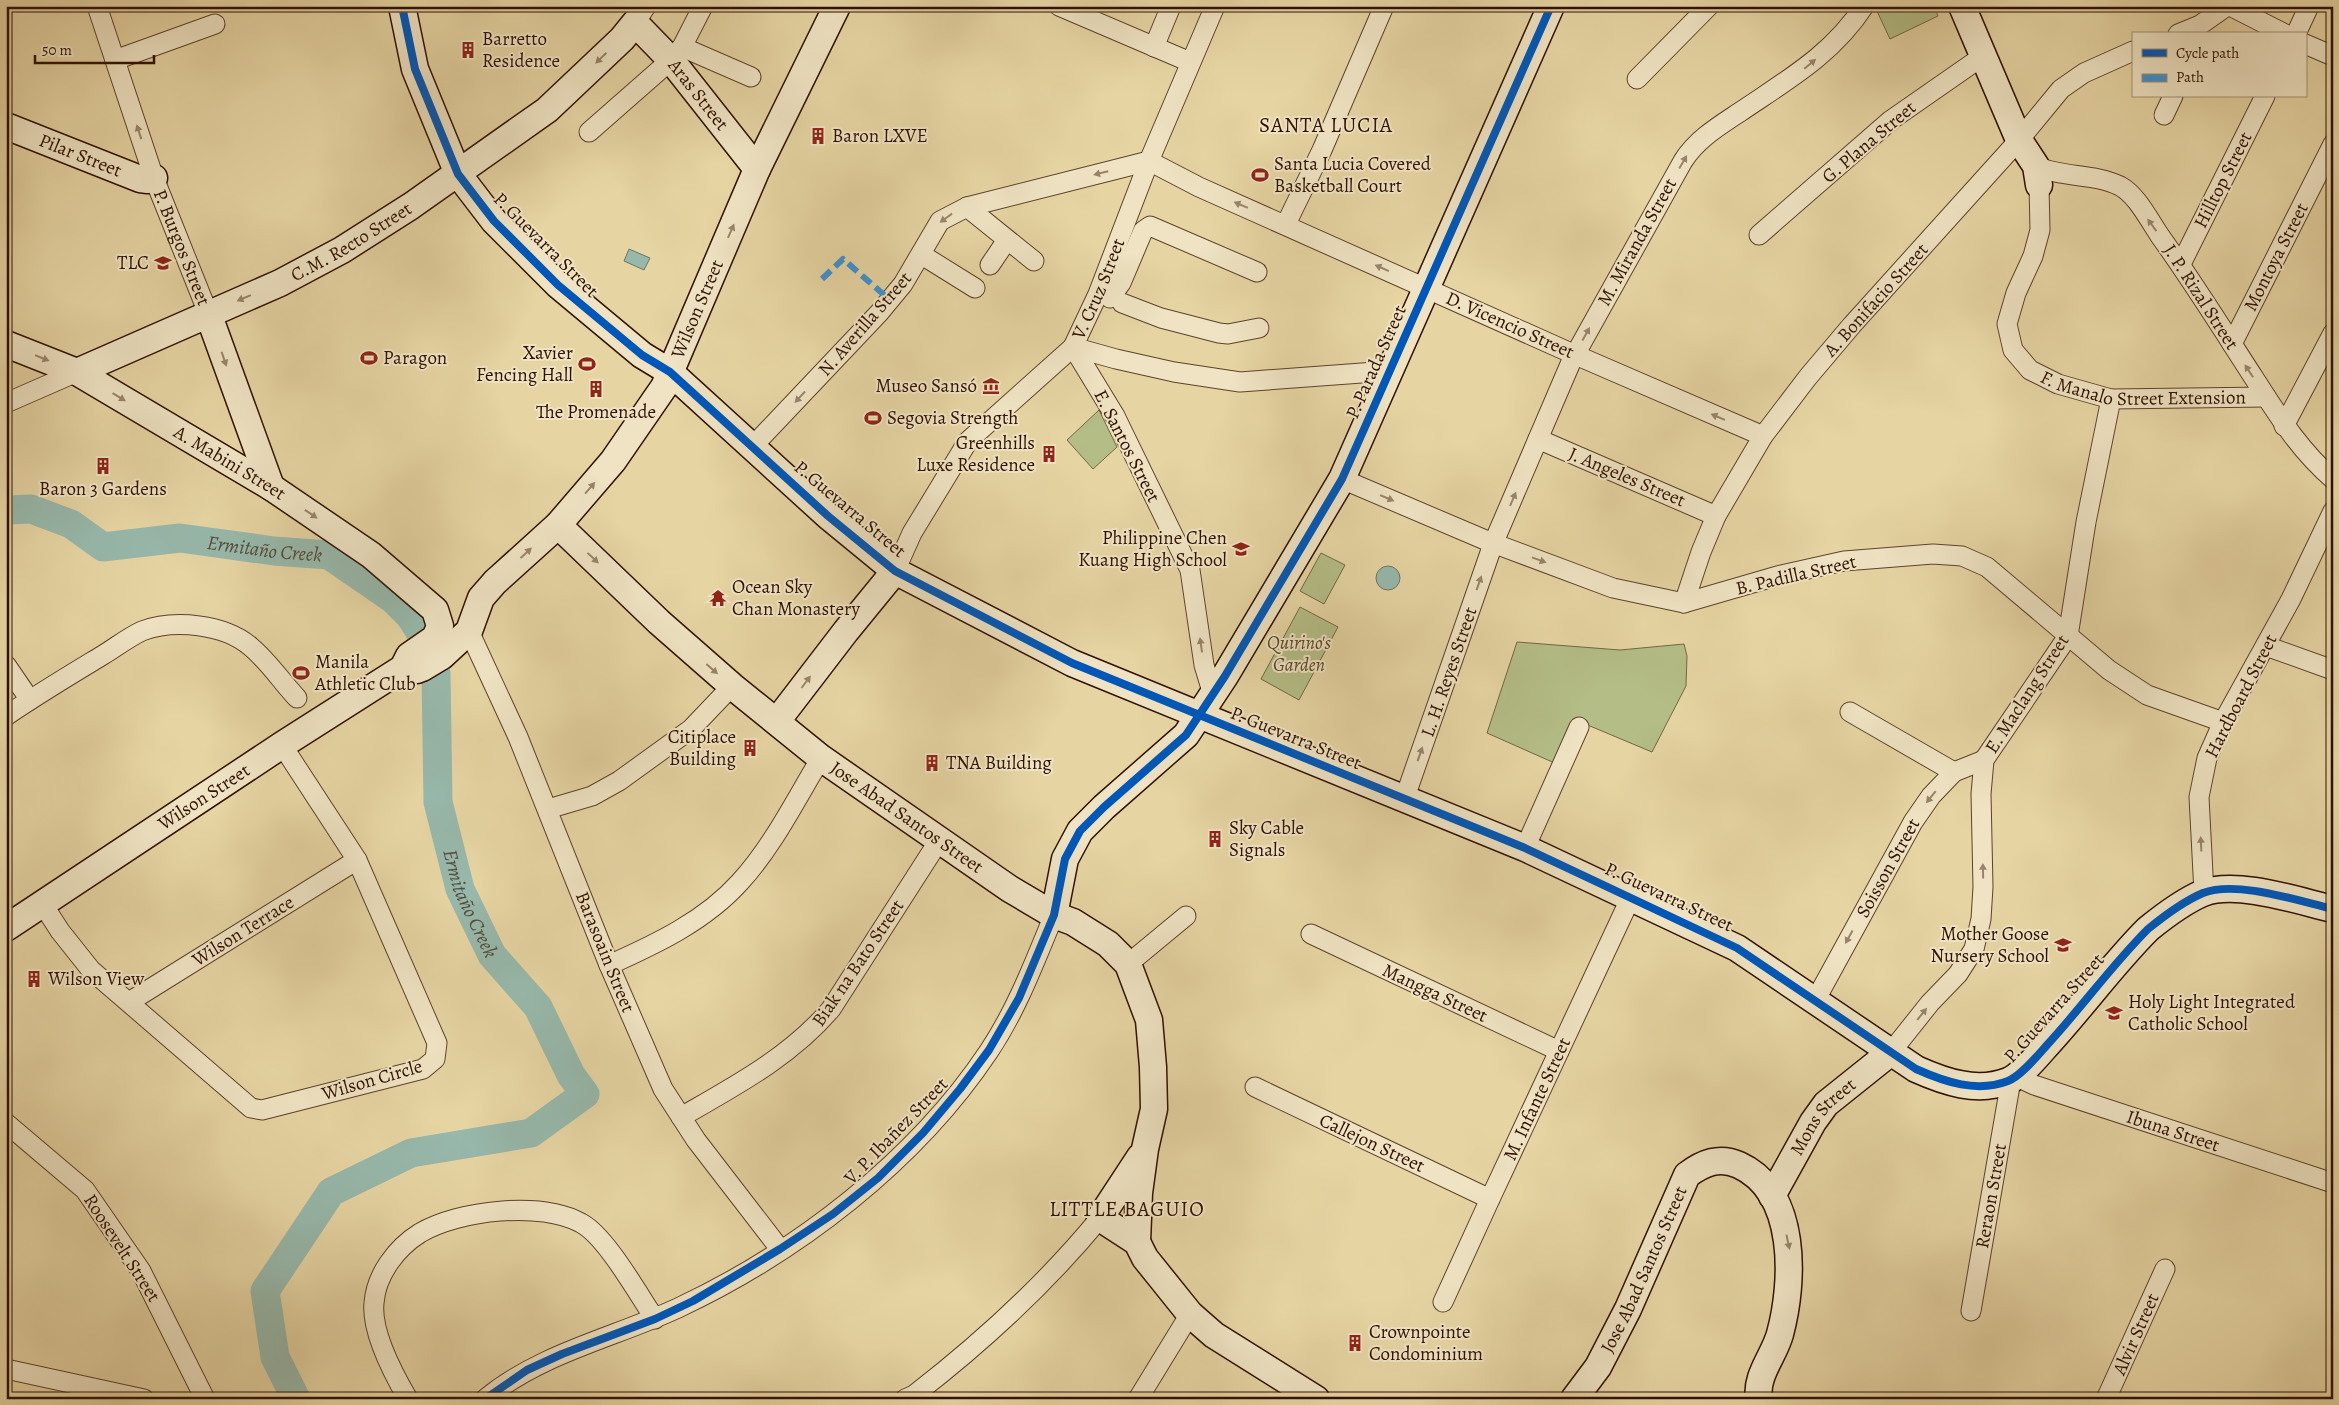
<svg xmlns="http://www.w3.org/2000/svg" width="2339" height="1405" font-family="Alegreya,serif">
  <rect width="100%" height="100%" fill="#e6d4a3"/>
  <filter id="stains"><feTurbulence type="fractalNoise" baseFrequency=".004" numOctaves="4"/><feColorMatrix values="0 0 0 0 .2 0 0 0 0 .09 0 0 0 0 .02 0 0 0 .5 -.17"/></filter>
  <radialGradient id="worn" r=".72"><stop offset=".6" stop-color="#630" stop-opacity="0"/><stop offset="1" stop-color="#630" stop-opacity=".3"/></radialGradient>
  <path fill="#b4bd86" stroke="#726743" d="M1877,6h57l4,10 -48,23 -15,-32z
    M1099,410l18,37 -24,22 -26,-29z
    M1321,553l24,12 -21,39 -24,-13z
    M1300,607l38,20 -39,73 -38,-21z
    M1517,642l103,8 64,-6 3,12 -1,30 -34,66 -74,-31 -19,44 -72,-32z"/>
  <path fill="#97b8ab" stroke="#6d7567" d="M629,249l21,9 -6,12 -20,-9z
    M1376 578a12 12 0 1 1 24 0a12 12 0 1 1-24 0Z"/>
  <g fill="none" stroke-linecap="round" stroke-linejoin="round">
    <path stroke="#97b8ab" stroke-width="29" id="s1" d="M6,510l25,-1 40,15 32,23 77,-9 94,13 55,4 64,44 17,17 9,14 17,43 2,129 22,87 32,66 46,52 33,68 14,19 -54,39 -120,20 -80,39 -66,99 10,66 21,42"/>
    <g stroke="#5d4229" stroke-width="21">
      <g id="street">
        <path id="s2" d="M97,6l57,172 54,135"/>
        <path d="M1059,6l131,56"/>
        <path d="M2230,6l55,28"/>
        <path d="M635,23l11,-17"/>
        <path d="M2178,34l22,-9 27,-19"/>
        <path d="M2296,34l13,-28"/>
        <path d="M2305,44l28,12"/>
        <path d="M682,47l69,30"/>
        <path d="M1154,47l17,-41"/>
        <path d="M115,60l100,-36"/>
        <path d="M1637,79l72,-73"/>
        <path d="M2164,115l9,-19"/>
        <path d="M589,132l82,-72 11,-13 21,-41"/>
        <path d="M1149,161l50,26 372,166 192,83"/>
        <path d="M2036,166c26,12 58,7 84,20 17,9 29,34 40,50 33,46 63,94 94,142 24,37 45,72 79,101"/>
        <path id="s3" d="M2039,185l1,45 -7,26 -17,37 -9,31 6,26 17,20 28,14 53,15 155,-2"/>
        <path d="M967,207l67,54"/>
        <path d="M1286,224l36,-74 62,-144"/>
        <path d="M1759,235l132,-115 92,-64"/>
        <path d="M922,255l53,33"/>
        <path d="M2181,264l84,-168"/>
        <path d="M990,265l17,-25"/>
        <path d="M1110,298l11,-15 22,-52 7,-5 107,46"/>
        <path d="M1122,303l39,15 58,15 9,1 31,-6"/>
        <path d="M2232,344l101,-200"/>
        <path d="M1073,347l42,69 75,154 14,95 6,20 6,5"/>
        <path d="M1073,347l43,12 58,13 66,10 149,-11"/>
        <path d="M6,403l71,-31"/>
        <path d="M2284,426l49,-93"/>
        <path d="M1538,439l178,77"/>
        <path d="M753,446l126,-133 24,-29 37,-63 27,-14 182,-46"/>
        <path d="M1342,479l148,63 123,46 71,15 93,-27 67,-15 89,-7 29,2 25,11 122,103 38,25 76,27"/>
        <path id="s4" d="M895,571l17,-38 56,-92 105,-94 25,-53 51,-133 66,-155"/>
        <path d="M1684,603l17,-51 15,-36 47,-80 45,-59 44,-52 167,-185 42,-51 23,-16 49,-22"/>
        <path d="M469,631l49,106 91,228 54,124 33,51 84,109"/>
        <path d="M2266,646l67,24"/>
        <path d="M6,665l24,35"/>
        <path d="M1850,712l104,60"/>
        <path d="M6,716c32,-22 64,-41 97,-61 13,-8 26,-18 39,-24 32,-12 83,-7 109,16 17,14 31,35 46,51"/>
        <path d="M1404,800l89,-256 78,-182 112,-201c14,-22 36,-35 57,-49 47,-32 92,-57 124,-106"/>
        <path d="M548,809l44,-13 27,-15 72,-52 41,-43"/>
        <path d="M1525,848l54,-121"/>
        <path d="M2204,893l-5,-96 8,-39 16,-36 68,-123 42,-88"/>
        <path d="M42,903l18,28 31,39 160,138 11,2 161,-41 12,-10 2,-16 -80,-183 -75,-115"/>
        <path d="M1311,934l248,117"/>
        <path d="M1128,964l58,-48"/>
        <path d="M609,965c47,-21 96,-44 131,-83 33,-36 56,-83 81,-124"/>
        <path d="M1816,999l97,-177 18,-26 23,-24 30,-12"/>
        <path d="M129,1002l228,-142"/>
        <path d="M1891,1052l39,-49 28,-29 16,-25 7,-30 2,-32 -2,-93 3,-34 84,-124 18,-114 25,-123"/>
        <path d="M2015,1076l19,9 299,98"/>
        <path d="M1255,1087l235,112"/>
        <path d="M681,1117c54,-31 109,-60 150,-108l109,-170"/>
        <path d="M6,1123l79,67 56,81 64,128"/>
        <path d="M1443,1302l47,-103 141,-302"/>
        <path d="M1971,1311l40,-231"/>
        <path d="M6,1369l138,30"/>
        <path d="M408,1399c-14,-24 -37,-67 -34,-96 2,-28 22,-55 46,-70 39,-23 121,-32 161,-10 25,13 57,71 74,96"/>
        <path d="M485,1399c56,-46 128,-61 193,-91 119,-56 237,-146 311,-257 28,-42 46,-90 65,-136"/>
        <path d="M905,1399l9,-4c70,-54 130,-109 186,-177"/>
        <path d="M1138,1399l52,-85"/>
        <path d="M2106,1399l59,-130"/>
      </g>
    </g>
    <g stroke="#2f1100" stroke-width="29">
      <g id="secondary">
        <path d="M402,6l13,63 43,105 36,47 64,64 84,70 28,17 158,144 67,55 177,92 453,185 212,100 179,121c29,13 61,24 92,12 13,-5 30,-26 39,-36 35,-38 65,-80 101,-116 16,-13 36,-28 55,-36 34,-13 95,8 130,16"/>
        <path d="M1962,6l57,134 17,26 3,19"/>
        <path id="s5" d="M6,126l134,53 8,1 6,-2"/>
        <path d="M208,313l63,174"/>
        <path id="s6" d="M6,344l71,28 194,115 100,68 64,55 5,16 -5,12 -26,18 -6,12 -121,77 -276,183"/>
        <path id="s7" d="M77,372l203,-89 62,-33 69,-44 136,-96 75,-71 13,-16 36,37 86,109"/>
        <path id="s8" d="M558,525l101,97 73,64 89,72 189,131 44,26 19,7 35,22 20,20 21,56 4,47 1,42 -9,40 -6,44 -2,49"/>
        <path id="s9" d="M405,668l12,2 5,-2 20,-12 27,-25 12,-33 14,-16 63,-57 55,-64 51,-74 93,-218 80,-163"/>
        <path d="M777,721l69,-90 49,-60"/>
        <path d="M1054,915l11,-56 15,-28 24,-24 82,-72 39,-59 117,-197 209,-473"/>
        <path d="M1140,1157l-40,61 37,24 8,16 45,56 24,21 102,64"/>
        <path id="s10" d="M1772,1196l41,-74 13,-18 65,-52"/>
        <path id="s11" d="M1574,1399l24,-32 30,-58 59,-134c16,-12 32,-19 52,-10 59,27 55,117 41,169 -6,22 -25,42 -21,65"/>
      </g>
    </g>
    <use href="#street" stroke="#efe3c3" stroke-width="19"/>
    <use href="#secondary" stroke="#efe3c3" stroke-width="26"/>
    <path stroke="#3d92d0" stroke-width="6" stroke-dasharray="12 6" stroke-linecap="butt" d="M822,279l21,-20 47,41"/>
    <g stroke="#efe3c3" stroke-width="11">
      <path id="cycleway" d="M402,6l13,63 43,105 36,47 64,64 84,70 28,17 158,144 67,55 177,92 453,185 212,100 179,121c29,13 61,24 92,12 13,-5 30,-26 39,-36 35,-38 65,-80 101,-116 16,-13 36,-28 55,-36 34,-13 95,8 130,16
        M485,1399l42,-29 35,-16 93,-35 38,-18 87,-52 53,-35 45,-36 45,-45 37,-44 29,-39 30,-52 35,-83 11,-56 15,-28 24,-24 82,-72 39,-59 117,-197 209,-473"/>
    </g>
    <use href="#cycleway" stroke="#0057b8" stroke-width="8"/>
  </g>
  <defs><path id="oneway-solid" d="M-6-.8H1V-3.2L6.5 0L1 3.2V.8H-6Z" transform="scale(1.25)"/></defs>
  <g fill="#99846b">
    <use href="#oneway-solid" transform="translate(601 58) rotate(136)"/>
    <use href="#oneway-solid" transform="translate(1810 64) rotate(-40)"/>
    <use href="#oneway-solid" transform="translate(139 132) rotate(-108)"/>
    <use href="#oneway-solid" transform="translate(1683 162) rotate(-60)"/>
    <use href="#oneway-solid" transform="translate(1101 173) rotate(166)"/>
    <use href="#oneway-solid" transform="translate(1241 205) rotate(-157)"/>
    <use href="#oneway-solid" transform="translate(946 218) rotate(144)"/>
    <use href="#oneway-solid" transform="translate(2152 225) rotate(-126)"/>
    <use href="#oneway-solid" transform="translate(731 231) rotate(-66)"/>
    <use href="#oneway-solid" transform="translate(1382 268) rotate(-156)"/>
    <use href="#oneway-solid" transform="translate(244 298) rotate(157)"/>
    <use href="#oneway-solid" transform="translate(1586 334) rotate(-61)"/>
    <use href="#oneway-solid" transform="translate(42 358) rotate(22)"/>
    <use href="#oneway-solid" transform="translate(224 359) rotate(71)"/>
    <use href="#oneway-solid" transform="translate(2249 371) rotate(-123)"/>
    <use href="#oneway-solid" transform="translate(119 397) rotate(31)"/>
    <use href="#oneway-solid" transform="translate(800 397) rotate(133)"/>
    <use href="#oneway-solid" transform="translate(1718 417) rotate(-157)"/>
    <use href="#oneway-solid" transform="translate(590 488) rotate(-49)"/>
    <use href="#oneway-solid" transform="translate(1387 498) rotate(23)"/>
    <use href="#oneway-solid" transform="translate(1513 499) rotate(-67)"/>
    <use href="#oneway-solid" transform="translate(311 514) rotate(34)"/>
    <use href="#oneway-solid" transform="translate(526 553) rotate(-43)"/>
    <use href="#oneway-solid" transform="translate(593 558) rotate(43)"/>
    <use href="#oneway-solid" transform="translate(1539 560) rotate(20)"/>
    <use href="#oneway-solid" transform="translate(1479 583) rotate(-71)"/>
    <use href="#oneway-solid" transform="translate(1201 645) rotate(-98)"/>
    <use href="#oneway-solid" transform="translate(712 669) rotate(41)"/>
    <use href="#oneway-solid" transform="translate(806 682) rotate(-53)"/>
    <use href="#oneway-solid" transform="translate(1420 754) rotate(-71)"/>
    <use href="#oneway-solid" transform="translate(1931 797) rotate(129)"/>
    <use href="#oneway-solid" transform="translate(2201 844) rotate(-93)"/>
    <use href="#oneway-solid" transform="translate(1983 871) rotate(-91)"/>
    <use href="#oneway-solid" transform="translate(1849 937) rotate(119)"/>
    <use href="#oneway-solid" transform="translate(1922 1014) rotate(-51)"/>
    <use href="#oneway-solid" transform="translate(1788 1242) rotate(78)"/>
  </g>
  <defs>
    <g id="building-bare" transform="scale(1.35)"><path d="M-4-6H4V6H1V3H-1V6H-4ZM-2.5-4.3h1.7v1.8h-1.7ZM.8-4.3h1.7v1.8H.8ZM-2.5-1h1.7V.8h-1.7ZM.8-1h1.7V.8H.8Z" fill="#8f2418" stroke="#efe3c3" stroke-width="2.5" paint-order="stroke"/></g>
    <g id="stadium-bare" transform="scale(1.35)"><path d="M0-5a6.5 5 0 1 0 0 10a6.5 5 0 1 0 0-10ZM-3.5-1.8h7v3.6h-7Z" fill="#8f2418" stroke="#efe3c3" stroke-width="2.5" paint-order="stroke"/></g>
    <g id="school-bare" transform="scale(1.35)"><path d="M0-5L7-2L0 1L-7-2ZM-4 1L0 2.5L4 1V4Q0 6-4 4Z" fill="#8f2418" stroke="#efe3c3" stroke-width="2.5" paint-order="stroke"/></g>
    <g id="museum-bare" transform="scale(1.35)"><path d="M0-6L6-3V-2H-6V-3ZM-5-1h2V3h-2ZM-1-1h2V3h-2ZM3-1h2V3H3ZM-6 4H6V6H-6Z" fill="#8f2418" stroke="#efe3c3" stroke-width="2.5" paint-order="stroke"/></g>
    <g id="temple-bare" transform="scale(1.35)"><path d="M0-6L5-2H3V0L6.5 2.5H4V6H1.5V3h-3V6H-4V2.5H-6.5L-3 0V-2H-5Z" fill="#8f2418" stroke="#efe3c3" stroke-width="2.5" paint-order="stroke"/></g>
  </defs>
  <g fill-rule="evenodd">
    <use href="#building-bare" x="468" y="50"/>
    <use href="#building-bare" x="818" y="136"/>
    <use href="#stadium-bare" x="1260" y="175"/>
    <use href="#school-bare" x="163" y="263"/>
    <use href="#stadium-bare" x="369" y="358"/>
    <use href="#stadium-bare" x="587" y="364"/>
    <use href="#museum-bare" x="991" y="386"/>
    <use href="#building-bare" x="596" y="389"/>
    <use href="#stadium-bare" x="873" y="418"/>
    <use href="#building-bare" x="1049" y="454"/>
    <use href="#building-bare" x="103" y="466"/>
    <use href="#school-bare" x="1241" y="549"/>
    <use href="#temple-bare" x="718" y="598"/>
    <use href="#stadium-bare" x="301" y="673"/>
    <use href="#building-bare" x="750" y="748"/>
    <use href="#building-bare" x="932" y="763"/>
    <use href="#building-bare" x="1215" y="839"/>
    <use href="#school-bare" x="2063" y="945"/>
    <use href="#building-bare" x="34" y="979"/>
    <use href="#school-bare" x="2114" y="1013"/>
    <use href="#building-bare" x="1355" y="1343"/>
  </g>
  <g text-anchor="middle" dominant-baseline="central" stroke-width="4" stroke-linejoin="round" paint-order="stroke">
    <g font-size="19" fill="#2f1100" stroke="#efe3c3" text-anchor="start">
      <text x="482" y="39">Barretto<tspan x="482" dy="22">Residence</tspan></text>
      <text x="832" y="136">Baron LXVE</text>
      <text x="1274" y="164">Santa Lucia Covered<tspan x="1274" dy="22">Basketball Court</tspan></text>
      <text x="149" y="263" text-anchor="end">TLC</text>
      <text x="573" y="353" text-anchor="end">Xavier<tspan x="573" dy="22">Fencing Hall</tspan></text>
      <text x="383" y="358">Paragon</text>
      <text x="977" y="386" text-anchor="end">Museo Sansó</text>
      <text x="596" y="412" text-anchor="middle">The Promenade</text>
      <text x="887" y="418">Segovia Strength</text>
      <text x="1035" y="443" text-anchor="end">Greenhills<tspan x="1035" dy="22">Luxe Residence</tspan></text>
      <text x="103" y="489" text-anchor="middle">Baron 3 Gardens</text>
      <text x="1227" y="538" text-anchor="end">Philippine Chen<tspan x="1227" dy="22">Kuang High School</tspan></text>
      <text x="732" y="587">Ocean Sky<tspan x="732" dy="22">Chan Monastery</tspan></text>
      <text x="315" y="662">Manila<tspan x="315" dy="22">Athletic Club</tspan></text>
      <text x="736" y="737" text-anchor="end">Citiplace<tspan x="736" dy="22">Building</tspan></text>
      <text x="946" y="763">TNA Building</text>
      <text x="1229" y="828">Sky Cable<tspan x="1229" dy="22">Signals</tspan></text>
      <text x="2049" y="934" text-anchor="end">Mother Goose<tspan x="2049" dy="22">Nursery School</tspan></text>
      <text x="48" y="979">Wilson View</text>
      <text x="2128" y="1002">Holy Light Integrated<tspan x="2128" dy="22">Catholic School</tspan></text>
      <text x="1369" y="1332">Crownpointe<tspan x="1369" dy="22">Condominium</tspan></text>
    </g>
    <g font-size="19" fill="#2f1100" stroke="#efe3c3">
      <text stroke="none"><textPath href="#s7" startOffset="760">Aras Street</textPath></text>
      <text transform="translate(1869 142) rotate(-40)">G. Plana Street</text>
      <text stroke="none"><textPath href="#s5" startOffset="80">Pilar Street</textPath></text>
      <text transform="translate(2223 180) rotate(-63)">Hilltop Street</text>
      <text stroke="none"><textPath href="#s7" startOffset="304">C.M. Recto Street</textPath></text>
      <text transform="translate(1637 242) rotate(-61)">M. Miranda Street</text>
      <text transform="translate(546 245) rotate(45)">P. Guevarra Street</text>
      <text stroke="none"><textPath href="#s2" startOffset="256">P. Burgos Street</textPath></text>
      <text transform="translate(2276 257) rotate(-63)">Montoya Street</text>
      <text stroke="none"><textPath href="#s4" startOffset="354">V. Cruz Street</textPath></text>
      <text transform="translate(2201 297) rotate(57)">J. P. Rizal Street</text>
      <text transform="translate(1876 300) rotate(-48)">A. Bonifacio Street</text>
      <text stroke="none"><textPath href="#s9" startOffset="478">Wilson Street</textPath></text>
      <text transform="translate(865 324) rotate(-49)">N. Averilla Street</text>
      <text transform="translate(1510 325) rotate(24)">D. Vicencio Street</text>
      <text transform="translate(1376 362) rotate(-66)">P. Parada Street</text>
      <text stroke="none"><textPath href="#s3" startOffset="315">F. Manalo Street Extension</textPath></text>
      <text transform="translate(1127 446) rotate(63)">E. Santos Street</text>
      <text stroke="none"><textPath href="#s6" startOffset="254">A. Mabini Street</textPath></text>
      <text transform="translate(1627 477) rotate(23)">J. Angeles Street</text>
      <text transform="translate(850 509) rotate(40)">P. Guevarra Street</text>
      <text transform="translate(1796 575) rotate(-13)">B. Padilla Street</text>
      <text transform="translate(1449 672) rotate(-71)">L. H. Reyes Street</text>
      <text transform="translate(2027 694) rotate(-57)">E. Maclang Street</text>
      <text transform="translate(2241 696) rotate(-63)">Hardboard Street</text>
      <text transform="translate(1296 738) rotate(22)">P. Guevarra Street</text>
      <text transform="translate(204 797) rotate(-33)">Wilson Street</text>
      <text stroke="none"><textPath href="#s8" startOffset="456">Jose Abad Santos Street</textPath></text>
      <text transform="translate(1888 868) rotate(-61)">Soisson Street</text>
      <text transform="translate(1669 897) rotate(25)">P. Guevarra Street</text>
      <text transform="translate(243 931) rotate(-32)">Wilson Terrace</text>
      <text transform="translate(605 952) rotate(68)">Barasoain Street</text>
      <text transform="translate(858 963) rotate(-56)">Biak na Bato Street</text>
      <text transform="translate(1435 993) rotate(25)">Mangga Street</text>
      <text transform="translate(2054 1008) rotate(-48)">P. Guevarra Street</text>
      <text transform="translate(372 1080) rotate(-16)">Wilson Circle</text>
      <text transform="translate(1537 1099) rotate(-65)">M. Infante Street</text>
      <text stroke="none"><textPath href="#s10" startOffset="95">Mons Street</textPath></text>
      <text transform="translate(896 1131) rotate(-46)">V. P. Ibañez Street</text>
      <text transform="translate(2173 1131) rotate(18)">Ibuna Street</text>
      <text transform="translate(1372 1143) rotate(25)">Callejon Street</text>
      <text transform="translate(1991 1196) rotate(-80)">Reraon Street</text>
      <text transform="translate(122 1248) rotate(57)">Roosevelt Street</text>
      <text stroke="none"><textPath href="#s11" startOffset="148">Jose Abad Santos Street</textPath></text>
      <text transform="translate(2136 1334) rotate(-66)">Alvir Street</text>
    </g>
    <g font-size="19" font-style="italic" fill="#574528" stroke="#efe3c3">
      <text x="1299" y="643">Quirino's<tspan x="1299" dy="22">Garden</tspan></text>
    </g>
    <g font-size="20" font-style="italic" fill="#534b3c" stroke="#efe3c3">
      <text stroke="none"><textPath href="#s1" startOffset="270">Ermitaño Creek</textPath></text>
      <text stroke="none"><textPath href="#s1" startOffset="735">Ermitaño Creek</textPath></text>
    </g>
    <g font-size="21" letter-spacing="1" fill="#2f1100" stroke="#efe3c3">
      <text x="1326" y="125">SANTA LUCIA</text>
      <text x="1127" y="1209">LITTLE BAGUIO</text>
    </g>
  </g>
  <rect width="2339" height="1405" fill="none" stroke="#e6d4a3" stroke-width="25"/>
  <rect x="8" y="8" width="2324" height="1390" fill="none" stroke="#2f1100" stroke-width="2.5"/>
  <rect x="12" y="12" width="2314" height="1380" fill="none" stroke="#2f1100"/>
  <rect x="2132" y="32" width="175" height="65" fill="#efe3c3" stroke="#a28f75"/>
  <rect x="2142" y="49" width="25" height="8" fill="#0057b8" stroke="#a28f75"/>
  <text x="2176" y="58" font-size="15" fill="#2f1100">Cycle path</text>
  <rect x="2142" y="74" width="25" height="8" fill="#3d92d0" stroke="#a28f75"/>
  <text x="2176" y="82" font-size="15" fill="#2f1100">Path</text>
  <path d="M35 55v8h119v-8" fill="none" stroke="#2f1100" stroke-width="2.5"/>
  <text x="42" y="55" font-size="15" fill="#2f1100" stroke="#efe3c3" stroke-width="4" paint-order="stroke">50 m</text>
  <rect width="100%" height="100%" filter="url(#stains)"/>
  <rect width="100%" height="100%" fill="url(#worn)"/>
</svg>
